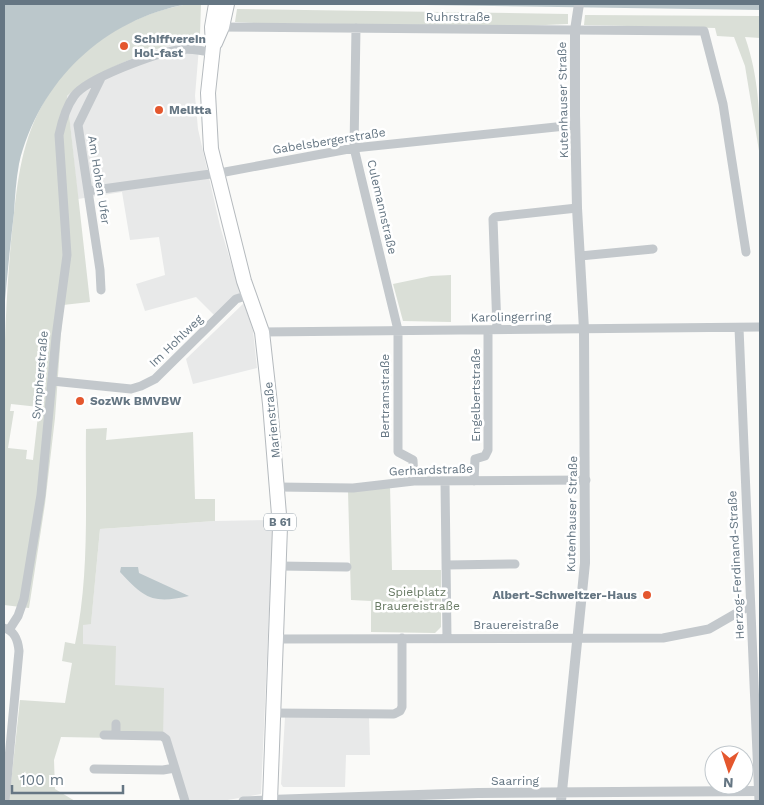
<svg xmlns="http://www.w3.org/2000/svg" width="764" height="805" font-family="'Work Sans',sans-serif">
  <rect width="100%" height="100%" fill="#fafaf8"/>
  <path fill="#e8e9e9" d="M200,35l-5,61 3,33 22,97 20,67 -25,23 -19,-19 -51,14 -9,-27 29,-9 -6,-38 -29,3 -8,-48 -44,7 -11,-103 18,-14 18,-9 64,-28z
    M244,303l9,28 4,37 -64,16 -7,-25z
    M273,520l-12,274 -39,7h-40l-19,-62 -48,-53 -32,-42v-20l8,-1 9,-94 115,-8z
    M285,717h84l1,38h-24l-1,32h-62l-2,-3z"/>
  <path fill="#dadfd7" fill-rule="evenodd" d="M188,4h13l-1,31c-40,12 -102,33 -133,61l23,206 -27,3 -8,113 -10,86 -16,104 -25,-3c0,-121 -4,-243 7,-363 5,-45 7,-88 27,-129 29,-59 86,-98 150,-109zM11,404l28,3 -6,53 -7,-1 1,-9 -19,-2 6,-37h-4z
    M237,9l331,5v10l-45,2 -269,-3 -19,-1z
    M585,15l175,1v22l-15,-1c14,40 15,79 15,120l-15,-91 -11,-29 -17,-1 -2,-8 -131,-3z
    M451,275v47l-48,-1 -10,-37 38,-8z
    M107,428l-1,12 87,-8 2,67h20v22l-115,8 -9,95 -8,1v19l33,2 -1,39 49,3 -1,51 -102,-2 -7,23 1,29 20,12h-66l11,-101 45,3 7,-40 -10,-2 3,-19 10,2c15,-71 10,-144 11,-215z
    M390,485l2,85h49v57l-6,6 -64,-1v-31l-20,-1 -3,-109z"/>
  <path fill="#bbc7cb" d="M4,4h184c-84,15 -149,77 -169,160 -3,16 -4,33 -5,49 -4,33 -7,66 -10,98z
    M356,4h404v6z
    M121,567h17l1,6 50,23c-36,8 -44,3 -69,-24z"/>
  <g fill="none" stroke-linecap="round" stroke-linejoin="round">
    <g stroke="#b5babe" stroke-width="16">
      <path id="primary" d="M216,4l-4,23 1,20 -5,46 3,56 33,132 18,51 8,72 10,123 -10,274
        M215,43l7,-16 5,-23"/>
    </g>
    <path stroke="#c3c8cc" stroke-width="9" d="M217,27l487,4 19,73 23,148
      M356,28l-2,120 44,182v122l15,8 1,21
      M88,191l137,-19 129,-24 221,-23
      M580,256l73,-7
      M101,290l-1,-20 -22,-145 23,-47
      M739,328l20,473
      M497,329l-4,-110 2,-2 82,-9
      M262,332l498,-5
      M52,381l79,8 10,-3 14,-7 81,-80 13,-4
      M445,481l2,157
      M474,481l1,-22 10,-3 3,-6v-120
      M278,487l75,1 61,-7 172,-1
      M447,565l68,-1
      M279,566l68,1
      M4,628c11,3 14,12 15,23l-14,150
      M9,630l9,-14 6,-17 17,-104 15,-158 11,-82 -8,-120c3,-14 7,-28 15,-39 13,-18 82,-43 104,-46 12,-2 23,0 35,3
      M276,639l387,-1 46,-9 40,-23
      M273,713l121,1 6,-3 2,-4v-69
      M116,734v-10
      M104,735l58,1 4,3 19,62
      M94,769l69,1 12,-2
      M243,801l27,-1"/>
    <path stroke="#c3c8cc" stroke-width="10" d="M270,800l208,-7 282,-2
      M561,801l24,-238 -1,-234 -7,-121 -2,-93v-85l4,-26"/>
    <use href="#primary" stroke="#fff" stroke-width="14"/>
  </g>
  <g fill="#e4572e" stroke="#fff" stroke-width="2">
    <circle cx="124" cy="46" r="5"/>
    <circle cx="159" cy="110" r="5"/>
    <circle cx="80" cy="401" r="5"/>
    <circle cx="647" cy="595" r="5"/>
  </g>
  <g text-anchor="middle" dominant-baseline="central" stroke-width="5" stroke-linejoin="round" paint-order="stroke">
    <rect fill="#fff" stroke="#939fa8" stroke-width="1" x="264" y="513.5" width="32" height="17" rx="4"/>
    <g font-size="11" font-weight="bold" fill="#657683">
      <text x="280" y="522">B 61</text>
    </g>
    <g font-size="12" fill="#657683" stroke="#fff">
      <text x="458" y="17">Ruhrstraße</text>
      <text transform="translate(563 100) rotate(-91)">Kutenhauser Straße</text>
      <text transform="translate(329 141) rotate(-9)">Gabelsbergerstraße</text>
      <text transform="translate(99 180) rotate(81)">Am Hohen Ufer</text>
      <text transform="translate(382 207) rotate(77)">Culemannstraße</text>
      <text transform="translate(511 317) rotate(-1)">Karolingerring</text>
      <text transform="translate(176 341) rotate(-44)">Im Hohlweg</text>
      <text transform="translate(40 375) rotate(-85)">Sympherstraße</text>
      <text transform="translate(476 395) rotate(-90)">Engelbertstraße</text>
      <text transform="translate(385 396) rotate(-90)">Bertramstraße</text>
      <text transform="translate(272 420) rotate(-96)">Marienstraße</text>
      <text transform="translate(431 470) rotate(-2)">Gerhardstraße</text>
      <text transform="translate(572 514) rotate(-89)">Kutenhauser Straße</text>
      <text transform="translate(736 565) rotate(-93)">Herzog-Ferdinand-Straße</text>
      <text x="516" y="625">Brauereistraße</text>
      <text x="515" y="781">Saarring</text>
    </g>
    <g font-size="12" font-weight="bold" fill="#657683" stroke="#fff" text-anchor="start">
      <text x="134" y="39">Schiffverein<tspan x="134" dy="14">Hol-fast</tspan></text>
      <text x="169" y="110">Melitta</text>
      <text x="90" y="401">SozWk BMVBW</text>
      <text x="637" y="595" text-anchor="end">Albert-Schweitzer-Haus</text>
    </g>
    <g font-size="12" fill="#687a64" stroke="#fff">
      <text x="417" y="592">Spielplatz<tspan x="417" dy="14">Brauereistraße</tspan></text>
    </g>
  </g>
  <rect width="764" height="805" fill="none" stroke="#657683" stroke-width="10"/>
  <g transform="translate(729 770) rotate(183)"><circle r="24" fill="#ffffff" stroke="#c1c8cd"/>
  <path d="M0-4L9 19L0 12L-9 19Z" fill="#e4572e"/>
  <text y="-8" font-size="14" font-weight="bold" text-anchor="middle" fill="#657683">N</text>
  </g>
  <path d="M12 785v8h111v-8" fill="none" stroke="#657683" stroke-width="2.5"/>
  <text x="20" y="785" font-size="15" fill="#657683" stroke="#ffffff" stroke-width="4" paint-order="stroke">100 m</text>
</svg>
